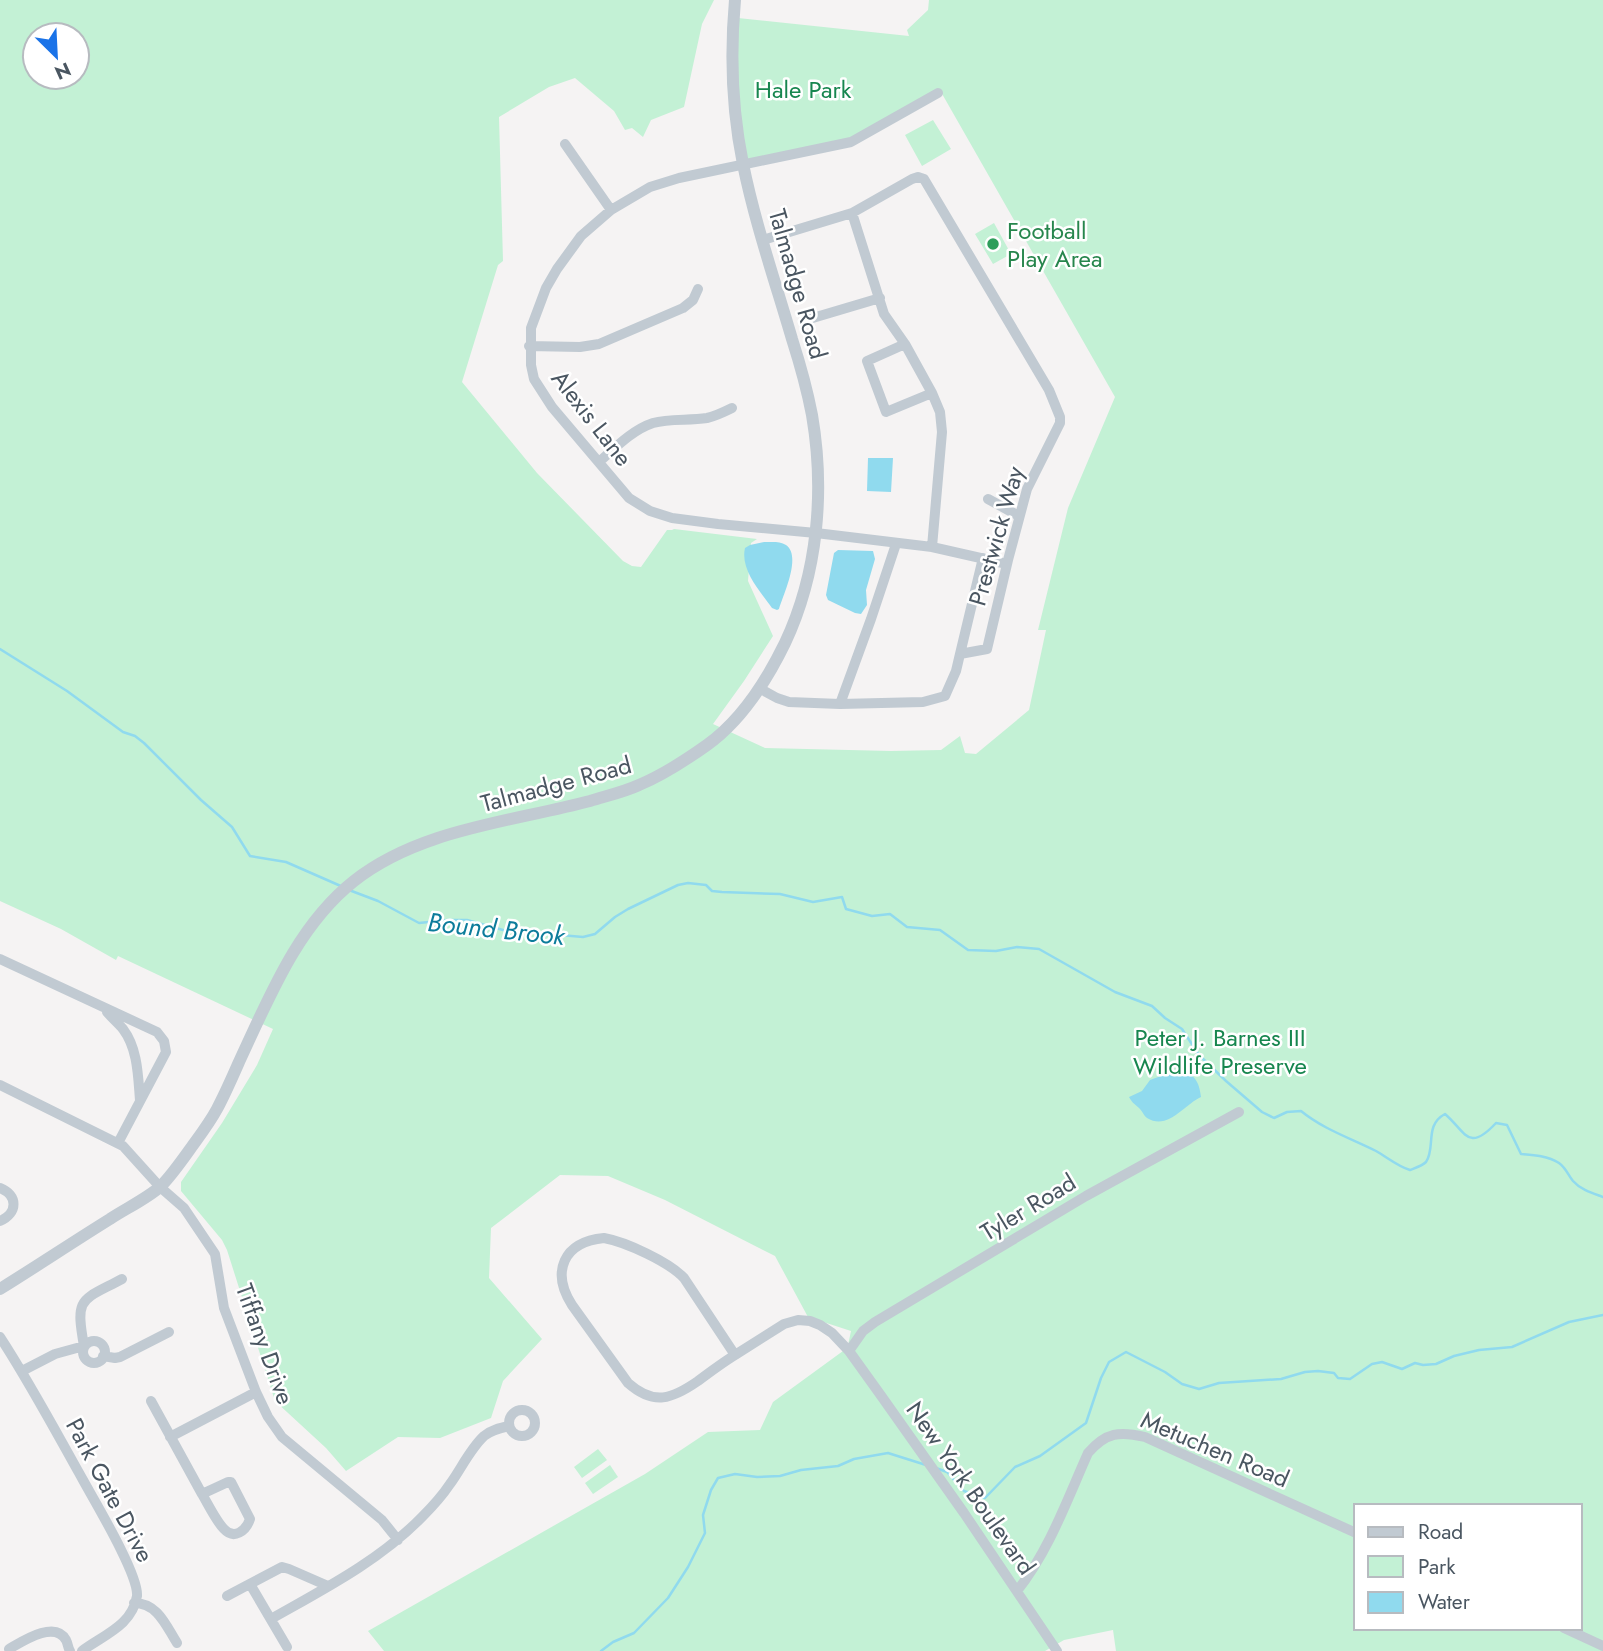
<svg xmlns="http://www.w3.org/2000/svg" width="1603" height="1651" font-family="Jost,sans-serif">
  <rect width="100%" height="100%" fill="#f5f3f3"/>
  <path fill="#c3f1d5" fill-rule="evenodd" d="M0,0h714l-12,24 -18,83 -33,13 -8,17 -11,-9 -7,2 -11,-19 -39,-33 -26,9 -50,30 4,144 -5,4 -36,117 75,91 86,88 9,5 9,1 26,-37h5l2,-1 83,10 -6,4 -3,38 25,55 -29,45 -31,43 52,24 126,3 50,-1 19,-14 5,17 11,1 53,-44 17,-80h-8l30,-122 47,-111 -174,-305 -79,45 -119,28 -7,-69 2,-78 171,18 -2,-6 21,-20 1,-10h674v1651h-487l-3,-21 -49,10 -19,11h-661l-16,-20 277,-157 63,-42 52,-2 13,-28 70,-51 4,-1 4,-19 -43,-14 -33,-61 -110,-56 -57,-24 -48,-1 -69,53 -2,50 53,61 -39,42 -12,37 -51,20 -42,-1 -52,34 -20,-23 -51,-47 -48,-151 -5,-10 -41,-49v-9l41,-59 35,-58 16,-36 -155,-73 -2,4 -55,-31 -61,-28zM35,35h42v42h-42zM1356,1506h224v122h-224z
    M933,120l18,29 -29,17 -17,-31z
    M994,223l17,31 -18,10 -18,-30z
    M598,1449l9,11 -25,18 -8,-11z
    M610,1465l8,12 -25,17 -8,-11z"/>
  <path fill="#90daee" d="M868,458h25l-2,34 -24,-1z
    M764,542c8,0 16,-1 22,3 16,11 -3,50 -7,64l-2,1 -5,-2c-12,-17 -32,-38 -27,-60l5,-3z
    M838,550l35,1 2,8 -9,31 1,15 -6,9 -6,-1 -27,-13 -2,-5 8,-42z
    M1180,1069c15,6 19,12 21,28 -16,7 -33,34 -54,21 -3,-2 -4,-6 -7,-9 -4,-4 -8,-6 -11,-12l13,-6 8,-11z"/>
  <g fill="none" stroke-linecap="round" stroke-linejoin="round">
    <path stroke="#90daee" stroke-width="2.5" d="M0,649l67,42 56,41 12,4 9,7 57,57 31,27 18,29 36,6 57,25
      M349,890l29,11 41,22 29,-3h19l36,10 80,7 12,-3 20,-17 13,-8 50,-24 10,-2 18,2 6,6 10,1 58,2 33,8 29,-5 4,12 26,7 18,-2 17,13 33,3 28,20 28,1 21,-4 22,2 76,43 37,14 13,12 17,11 17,26 27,26 36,31 12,6 13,-6 14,-1c22,18 49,27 75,40 11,6 21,15 34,19 5,-2 12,-4 16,-8 10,-14 -2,-37 19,-48 21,18 23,39 51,9l11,2 14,29c13,1 27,2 38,9 7,5 9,12 14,18 8,9 19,12 30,16
      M936,1468l11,4 17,19 21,7 30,-31 25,-11 46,-33 15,-45 8,-16 17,-10 39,20 17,12 17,5 20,-6 62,-4 24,-7 13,-1 16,2 4,5 12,1 22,-15 10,-2 20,7 13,-6 8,2 13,-1 18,-8 25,-6 33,-3 57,-25 34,-7
      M601,1651l12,-9 21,-9 34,-35 20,-31 17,-34 -2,-18 8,-25 7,-12 17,-4 22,3 23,-1 21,-6 37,-4 16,-7 34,-6 38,12"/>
    <path stroke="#c1cad2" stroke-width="10" d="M938,93l-87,49 -172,36 -29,9 -39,23 -30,26 -24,33 -11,19 -15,40v37l3,14 18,28 77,91 21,13 22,7 46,6 98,9 116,14 75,17
      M565,144l46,66
      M852,213l32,101 21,30 27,49 8,19 2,20 -10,115
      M806,320l74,-22
      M905,344l-38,17 19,51 46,-19
      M529,346l51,1 19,-3 84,-36 10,-8 5,-11
      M599,462c16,-14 33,-32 54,-39 17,-5 36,-2 54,-5 9,-2 17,-6 25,-10
      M988,499l31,17
      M960,654l23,-96
      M759,688l18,10 12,4 51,2 83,-2 22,-6 11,-25 4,-17 27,-5 21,-89 19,-71 33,-66v-6l-11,-27 -125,-211 -6,-2 -6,2 -60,34 -89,27
      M840,704l31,-85 25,-75
      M0,959l157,73 7,9 2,11 -48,91
      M107,1012c5,6 11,11 16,17 15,20 15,47 17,71
      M0,1085l123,61 37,41 24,21 31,46 9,54 32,84 12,25 14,20 100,83 16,20
      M0,1188c18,7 18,25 0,33
      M604,1238c22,4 65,24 80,40l51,77c-13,8 -25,17 -37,26 -26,18 -44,25 -70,2l-56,-78c-21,-33 -9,-63 32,-67z
      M0,1337c30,46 56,95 83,143 12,22 56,95 54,116 -5,30 -34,39 -55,55
      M83 1352a11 11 0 1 1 22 0a11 11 0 1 1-22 0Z
      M849,1351l14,-20 12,-9 211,-126 153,-84
      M735,1355l49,-31 14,-4 12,1 10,4 12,8 17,18 33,46 82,116 93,138
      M103,1356l12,2 5,-1 49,-25
      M22,1371l33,-17 29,-8c-9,-50 -3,-45 38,-67
      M151,1401l51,93
      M509 1423a13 13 0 1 1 26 0a13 13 0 1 1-26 0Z
      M170,1437l86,-45
      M228,1482h3l19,37c-4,12 -16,21 -26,10 -8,-8 -16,-25 -22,-35z
      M250,1584l37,63
      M1017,1591c32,-40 50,-91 71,-138 18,-21 32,-22 57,-16l211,96
      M227,1596l55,-29 7,2 39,17
      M134,1603c24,0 32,23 43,40
      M271,1619c53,-30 108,-58 151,-102 10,-10 20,-21 28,-33 11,-15 20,-35 34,-48 7,-6 16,-8 25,-10
      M1564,1628l39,18
      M9,1649c14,-8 46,-29 57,-9 2,4 2,8 4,11"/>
    <path stroke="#c1cad2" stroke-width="12" d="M0,1289c37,-23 73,-47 110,-70 15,-10 38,-21 51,-33 11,-11 22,-27 32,-41 8,-11 17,-23 24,-36 8,-15 15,-31 22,-47 30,-64 58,-136 115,-181 66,-52 157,-59 236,-80 16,-5 34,-9 49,-16 24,-10 47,-25 68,-40 35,-25 59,-63 78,-102 33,-70 40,-152 27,-228 -5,-26 -12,-51 -20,-76 -17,-58 -37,-116 -49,-175 -11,-54 -13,-109 -8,-164"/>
  </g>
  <circle fill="#2e9e5b" stroke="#fff" stroke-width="2.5" cx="993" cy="244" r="7"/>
  <g text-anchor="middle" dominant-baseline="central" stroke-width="5" stroke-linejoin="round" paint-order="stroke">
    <g font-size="24" fill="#17864f" stroke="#fff">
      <text x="803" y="89">Hale Park</text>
      <text x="1220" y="1037">Peter J. Barnes III<tspan x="1220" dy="28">Wildlife Preserve</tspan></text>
    </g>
    <g font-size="24" fill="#27864d" stroke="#fff" text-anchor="start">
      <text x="1007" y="230">Football<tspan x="1007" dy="28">Play Area</tspan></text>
    </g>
    <g font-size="24" fill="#4a5661" stroke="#fff">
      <text transform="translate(798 284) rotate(74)">Talmadge Road</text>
      <text transform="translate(592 418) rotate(52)">Alexis Lane</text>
      <text transform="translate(996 536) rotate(-74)">Prestwick Way</text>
      <text transform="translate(556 784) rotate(-15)">Talmadge Road</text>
      <text transform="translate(1028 1207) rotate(-31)">Tyler Road</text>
      <text transform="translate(265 1344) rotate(70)">Tiffany Drive</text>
      <text transform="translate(1215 1449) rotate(23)">Metuchen Road</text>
      <text transform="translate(971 1488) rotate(55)">New York Boulevard</text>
      <text transform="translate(110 1490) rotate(62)">Park Gate Drive</text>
    </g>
    <g font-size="26" font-style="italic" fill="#0c7c9b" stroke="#fff">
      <text transform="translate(496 929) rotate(6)">Bound Brook</text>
    </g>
  </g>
  <rect x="1354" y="1504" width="228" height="126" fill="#ffffff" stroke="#b7bbc0" stroke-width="2"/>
  <rect x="1368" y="1527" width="35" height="10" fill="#c1cad2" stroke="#b7bbc0" stroke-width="2"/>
  <text x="1418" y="1539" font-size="21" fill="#4a5661">Road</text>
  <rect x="1368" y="1556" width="35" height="21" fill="#c3f1d5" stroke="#b7bbc0" stroke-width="2"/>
  <text x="1418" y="1574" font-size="21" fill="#4a5661">Park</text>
  <rect x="1368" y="1592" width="35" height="21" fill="#90daee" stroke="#b7bbc0" stroke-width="2"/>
  <text x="1418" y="1609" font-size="21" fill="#4a5661">Water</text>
  <g transform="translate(56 56) rotate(156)"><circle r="33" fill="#ffffff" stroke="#b7bbc0" stroke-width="2"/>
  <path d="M0-5L12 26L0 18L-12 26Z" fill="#1a73e8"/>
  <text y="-10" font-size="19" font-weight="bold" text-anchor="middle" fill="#4a5661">N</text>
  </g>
</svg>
